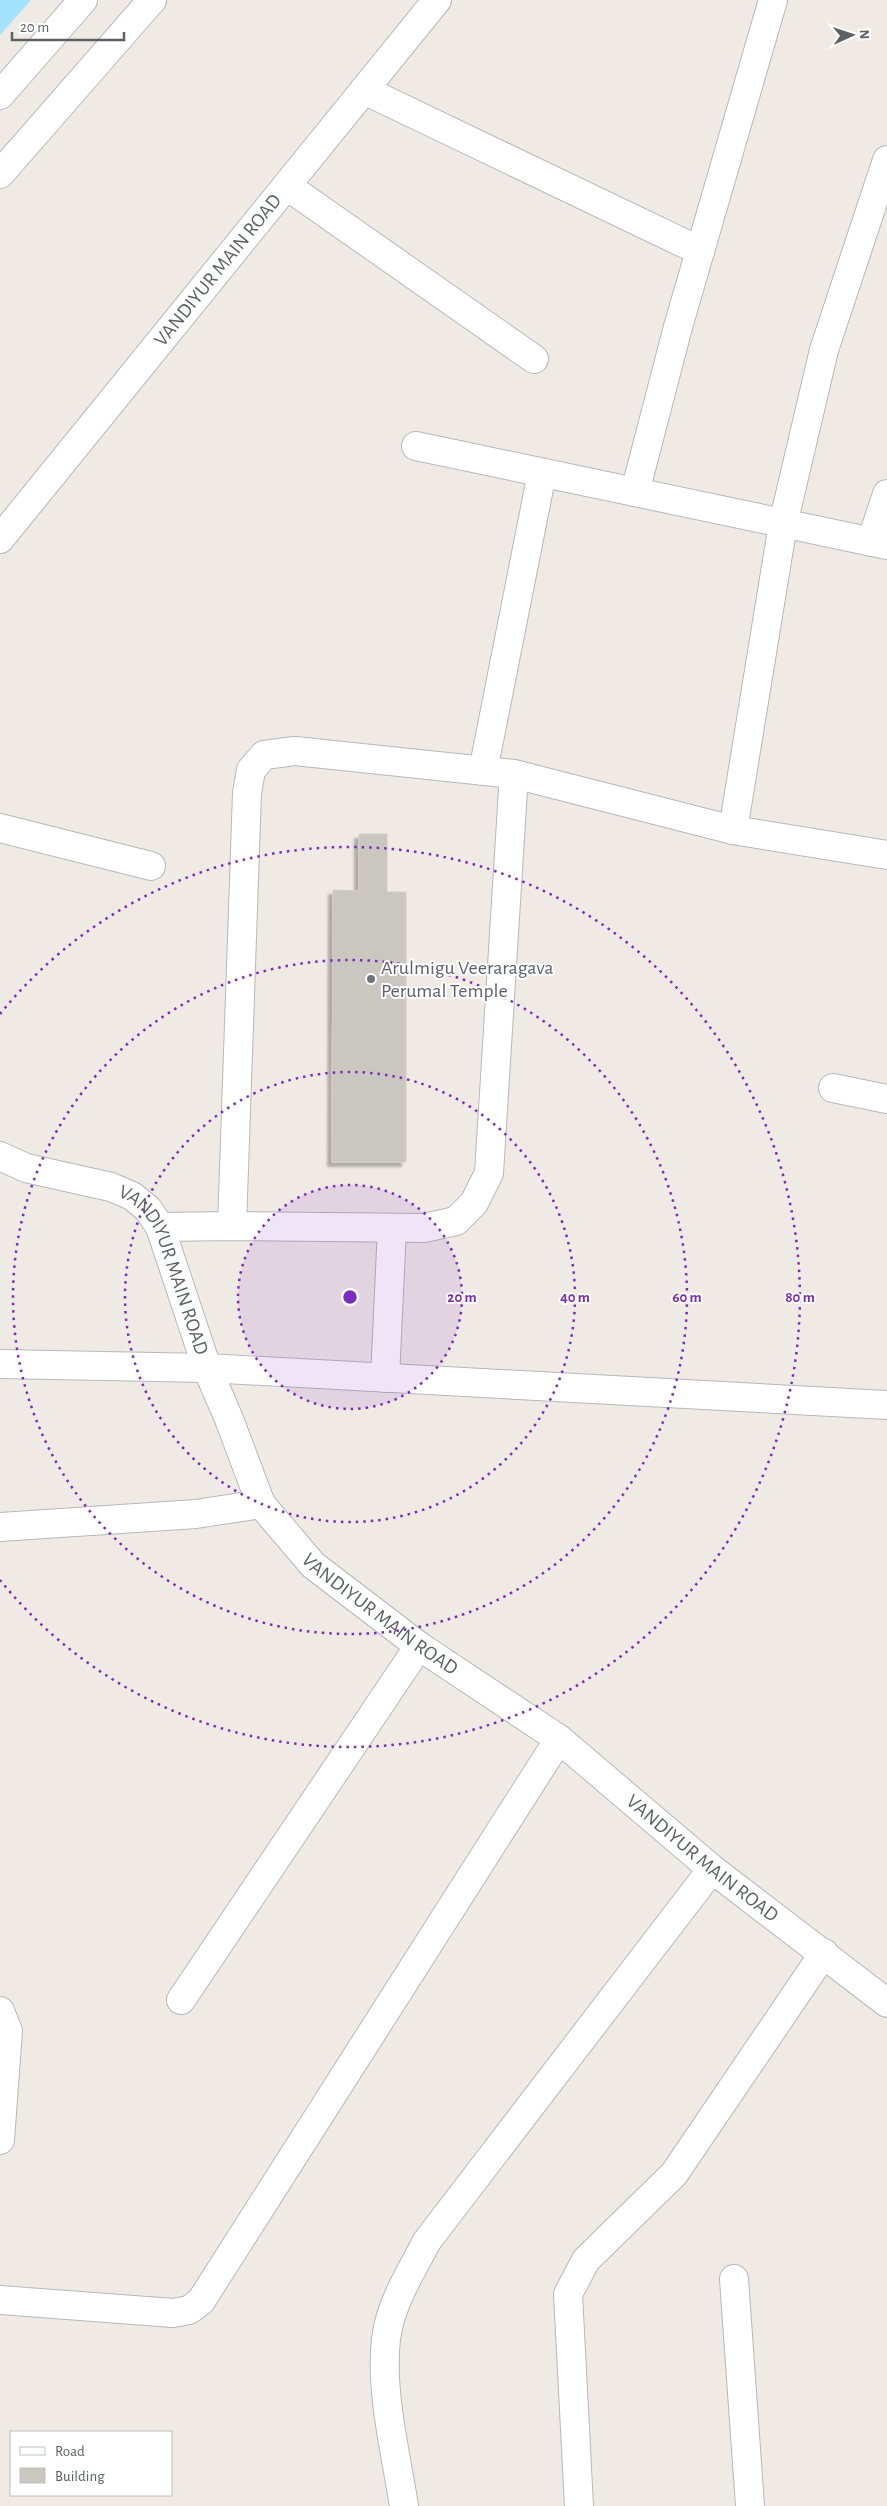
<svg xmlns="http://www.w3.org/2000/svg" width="887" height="2506" font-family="'Alegreya Sans',sans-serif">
  <defs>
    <filter id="shadow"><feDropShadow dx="-4.5" dy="4.5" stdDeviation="1" flood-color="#0004"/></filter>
  </defs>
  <rect width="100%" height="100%" fill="#efebe4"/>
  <path fill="#a4e3ff" d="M0,0h31l-31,35z"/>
  <path fill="#cac6c0" stroke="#d4ccc2" filter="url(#shadow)" d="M359,834h28v58h19v270h-74l1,-272 26,1z"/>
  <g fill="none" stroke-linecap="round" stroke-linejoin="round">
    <g stroke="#b5b8bc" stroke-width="30">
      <g id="minor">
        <path d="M364,90l336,161"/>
        <path d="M0,95l83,-95"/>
        <path d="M0,174l152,-174"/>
        <path d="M287,186l247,173"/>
        <path d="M416,446l471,99"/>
        <path d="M635,492l43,-165 95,-327"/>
        <path id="s1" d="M0,539l437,-539"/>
        <path d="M871,542l16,-48"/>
        <path d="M483,771l59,-298"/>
        <path d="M514,774l219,56 154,25"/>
        <path d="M0,828l151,38"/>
        <path d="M733,830l50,-306 41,-174 63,-190"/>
        <path d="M833,1088l54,11"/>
        <path id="s2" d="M0,1156l26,12 85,19 21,9 16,13 12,18 47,141 22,51 32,85 52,61 106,81 140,93 153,130 175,134"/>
        <path d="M160,1227l72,-1 192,2 32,-7 18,-18 15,-30 25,-399 -219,-23 -31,4 -13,15 -4,23 -15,433"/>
        <path d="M0,1364l207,4 680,37"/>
        <path d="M385,1378l7,-150"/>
        <path d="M0,1527l196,-13 65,-10"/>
        <path d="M181,2000l238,-354"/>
        <path d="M0,2011l8,20 -8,109"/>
        <path d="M734,2279l16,227"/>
        <path d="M0,2300l173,13 16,-3 12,-9 358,-562"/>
        <path d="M404,2506c-8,-52 -24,-114 -18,-167 4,-35 25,-67 41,-98l285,-372"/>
        <path d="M579,2506l-11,-212 18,-34 88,-86 150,-221"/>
      </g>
    </g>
    <use href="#minor" stroke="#fff" stroke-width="28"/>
  </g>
  <circle cx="350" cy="1297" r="112" fill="#7b2cbf" fill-opacity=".12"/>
  <g fill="none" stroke="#7b2cbf" stroke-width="2.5" stroke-dasharray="2.5 5">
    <circle cx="350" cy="1297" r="112"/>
    <circle cx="350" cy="1297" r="225"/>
    <circle cx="350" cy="1297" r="337"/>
    <path d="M0 1014A450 450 0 1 1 0 1580"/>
  </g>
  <circle fill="#6b7280" stroke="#fff" stroke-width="2" cx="371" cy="979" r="5"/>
  <g text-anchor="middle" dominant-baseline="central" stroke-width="4" stroke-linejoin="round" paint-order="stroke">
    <g font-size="20" fill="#5c6165" stroke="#fff">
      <text stroke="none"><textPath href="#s1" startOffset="346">VANDIYUR MAIN ROAD</textPath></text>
      <text stroke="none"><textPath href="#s2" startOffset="220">VANDIYUR MAIN ROAD</textPath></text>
      <text stroke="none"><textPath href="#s2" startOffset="639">VANDIYUR MAIN ROAD</textPath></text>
      <text stroke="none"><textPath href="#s2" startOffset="1044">VANDIYUR MAIN ROAD</textPath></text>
    </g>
    <g font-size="20" fill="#5b616d" stroke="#fff" text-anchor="start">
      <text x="381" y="968">Arulmigu Veeraragava<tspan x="381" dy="23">Perumal Temple</tspan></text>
    </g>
  </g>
  <circle cx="350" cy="1297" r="8" fill="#7b2cbf" stroke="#fff" stroke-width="2.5"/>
  <g font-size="15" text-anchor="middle" font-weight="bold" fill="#7b2cbf" stroke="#fff" stroke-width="4" stroke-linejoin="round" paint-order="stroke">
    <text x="462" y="1302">20 m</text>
    <text x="575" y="1302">40 m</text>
    <text x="687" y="1302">60 m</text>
    <text x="800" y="1302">80 m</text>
  </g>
  <rect x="10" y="2431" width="162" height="65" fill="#ffffff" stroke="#bec0c1"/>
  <rect x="20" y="2447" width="25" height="8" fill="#ffffff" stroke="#bec0c1"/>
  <text x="55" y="2456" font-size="15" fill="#5c6165">Road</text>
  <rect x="20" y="2468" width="25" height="15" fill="#cac6c0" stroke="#bec0c1"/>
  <text x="55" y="2481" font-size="15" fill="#5c6165">Building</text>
  <g transform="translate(852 35) rotate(87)" stroke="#ffffff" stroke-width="4" paint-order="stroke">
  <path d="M0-4L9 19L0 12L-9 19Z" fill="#5c6165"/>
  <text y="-8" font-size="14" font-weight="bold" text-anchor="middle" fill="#5c6165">N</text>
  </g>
  <path d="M12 32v8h112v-8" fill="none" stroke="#5c6165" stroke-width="2.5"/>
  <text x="20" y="32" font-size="15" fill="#5c6165" stroke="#ffffff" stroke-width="4" paint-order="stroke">20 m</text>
</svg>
